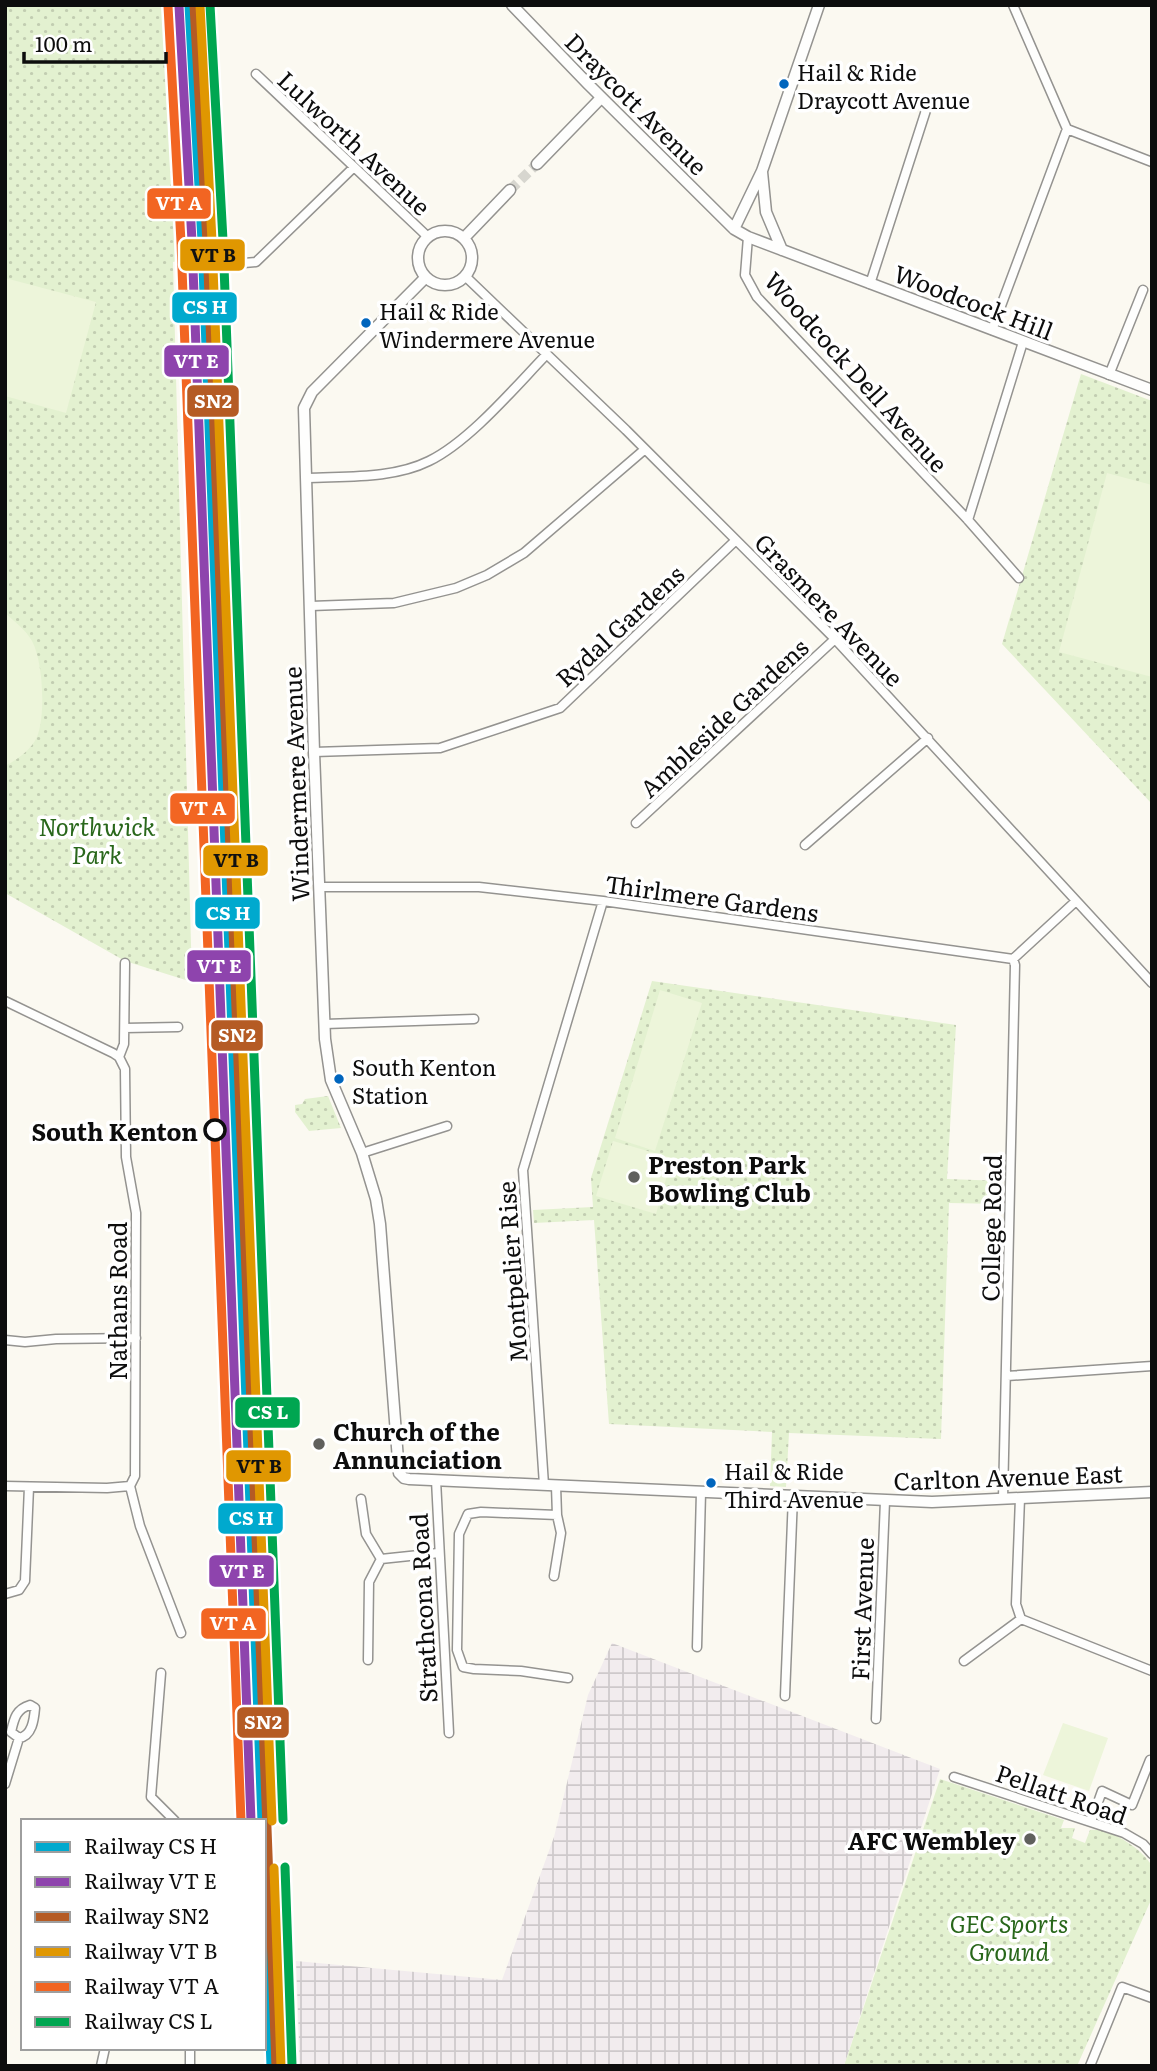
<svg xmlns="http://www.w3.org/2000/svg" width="1157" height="2071" font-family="Literata,serif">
  <defs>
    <pattern id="industrial-grid" width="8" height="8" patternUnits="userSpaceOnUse" patternTransform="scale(1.75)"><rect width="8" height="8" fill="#f2ecee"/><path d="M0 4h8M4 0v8" fill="none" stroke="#cec9cb"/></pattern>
    <pattern id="park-dots" width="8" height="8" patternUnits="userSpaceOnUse" patternTransform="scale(1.75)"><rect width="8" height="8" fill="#e3f1d0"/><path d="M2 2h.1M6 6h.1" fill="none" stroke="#c2cdb1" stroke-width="1.8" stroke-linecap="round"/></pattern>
  </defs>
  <rect width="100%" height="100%" fill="#fbf9f1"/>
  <path fill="url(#industrial-grid)" d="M612,1643l328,126 -96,297h-544l-4,-105 206,19 52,-143 34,-142z"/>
  <path fill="url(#park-dots)" d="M5,5h161l4,24 7,232 -4,1 19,720 -67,-21 -120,-68z
    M1081,374l71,27v403l-150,-160z
    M652,981l304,44 -9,154 56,2v23l-54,-1 -8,236 -152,-6 -3,54 -16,-1 2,-54 -163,-8 -15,-204 -60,3 -1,-13 60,-3 -2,-29z
    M328,1096l13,32 -32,3 -14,-19v-7l7,-1 3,-5z
    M940,1779l124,41 -3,8h14l-3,10 13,5 5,-13c19,-3 53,19 62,36l-1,34 -74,166h-233z"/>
  <path fill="#edf5da" d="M5,278l91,24 -30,111 -61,-17z
    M1107,473l45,12v192l-93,-25z
    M5,613c9,8 21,17 27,28 11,20 14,74 5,96 -6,13 -20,23 -32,29z
    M660,990l42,13 -47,148 -40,-13z
    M613,1141l59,17 -16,56 -60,-18z
    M1063,1723l45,15 -19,53 -46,-16z"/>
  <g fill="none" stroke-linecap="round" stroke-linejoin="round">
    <path stroke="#d7d6cf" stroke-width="10" stroke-dasharray="10 5" stroke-linecap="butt" d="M510,190l27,-26"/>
    <g stroke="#949390" stroke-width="11">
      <path id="minor" d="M1013,5l54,124 85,33
        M256,74l172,163
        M748,237l-3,38 12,22 211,223 51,58
        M239,260l5,3 12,-1 97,-94
        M465,276l161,154 209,209 317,344
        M870,284l58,-180
        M992,330l75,-201
        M1109,375l34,-85
        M307,478c39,-2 86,1 122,-17 41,-20 86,-74 118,-107
        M968,520l55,-178
        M311,606l83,-3 62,-15 31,-13 37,-22 120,-103
        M314,752l126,-4 120,-40 176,-168
        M636,823l199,-184
        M805,845l123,-107
        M319,887h160l124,14 410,58 63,-58
        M5,1001l108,52 6,4 6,12 1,88 10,56 -1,263 -5,10 10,40 41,107
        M325,1024l149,-5
        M125,1028l53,-1
        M119,1057l5,-13 1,-81
        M362,1153l85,-27
        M5,1340l20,2 31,-3 80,-1
        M1007,1376l145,-10
        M436,1480l13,253
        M544,1485l-21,-315 80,-269
        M5,1486l102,2 23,-2
        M1020,1498l-4,106 5,15 131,52
        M361,1499l5,35 15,25
        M1003,1499l12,-534 -2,-6
        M557,1515l-76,-3 -13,2 -9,20 -2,116 6,17 11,2 47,2 47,7
        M554,1576l7,-43 -4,-18 -1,-29
        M5,1594l14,-4 6,-9 4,-94
        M697,1647l4,-155
        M368,1660l1,-78 12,-23 57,-6
        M964,1661l57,-42
        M161,1673l-10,124 24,24
        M785,1696l8,-200
        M876,1719l9,-218
        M954,1777l170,56 19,11 9,10
        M5,1784l14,-46c13,-2 15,-18 16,-30l-5,-3c-14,4 -16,14 -19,27l8,6
        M1091,1822l11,-31 30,14 18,-45
        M190,2048v18
        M101,2066l4,-18
        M1090,2066l32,-79 30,11"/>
    </g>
    <g stroke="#949390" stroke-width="13">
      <path id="tertiary" d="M512,5l77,80 145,144 14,8 404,153
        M537,164l64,-66
        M762,172l4,40 16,38
        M734,229l28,-58 57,-166
        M418 258a27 27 0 1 1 54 0a27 27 0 1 1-54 0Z
        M464,238l46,-48
        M426,277l-114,115 -8,16 10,344 11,287 6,41 31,73 14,46 4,25 19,249 5,5 5,1 523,23 220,-10"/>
    </g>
    <use href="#minor" stroke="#fefefd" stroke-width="8"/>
    <use href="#tertiary" stroke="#fefefd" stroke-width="10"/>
    <g stroke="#fff" stroke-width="14">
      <path id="rail-1" d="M189,5l13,236 60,1580
        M264,1875l7,191"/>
    </g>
    <g stroke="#fff" stroke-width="14">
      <path id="rail-2" d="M179,6l13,235 59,1580"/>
    </g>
    <g stroke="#fff" stroke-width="14">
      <path id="rail-3" d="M194,5l13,238 69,1823"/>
    </g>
    <g stroke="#fff" stroke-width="14">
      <path id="rail-4" d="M200,5l12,236 60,1580
        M274,1868l7,198"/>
    </g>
    <g stroke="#fff" stroke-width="14">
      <path id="rail-5" d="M168,6l13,236 60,1579"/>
    </g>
    <g stroke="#fff" stroke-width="14">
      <path id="rail-6" d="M210,5l13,235 60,1580
        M285,1867l7,198"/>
    </g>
    <use href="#rail-1" stroke="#00a9ce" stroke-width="9"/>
    <use href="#rail-2" stroke="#8e44ad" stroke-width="9"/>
    <use href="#rail-3" stroke="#b55b24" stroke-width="9"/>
    <use href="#rail-4" stroke="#e09701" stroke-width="9"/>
    <use href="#rail-5" stroke="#f26522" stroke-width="9"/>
    <use href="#rail-6" stroke="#00a651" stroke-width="9"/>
  </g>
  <g fill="#0065bd" stroke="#fff" stroke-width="2.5">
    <circle cx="784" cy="84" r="6"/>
    <circle cx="366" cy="323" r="6"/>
    <circle cx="339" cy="1079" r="6"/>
    <circle cx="711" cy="1483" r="6"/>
  </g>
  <circle fill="#fff" stroke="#0d0d0d" stroke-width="3.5" cx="215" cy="1130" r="10"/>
  <g fill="#60605d" stroke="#fff" stroke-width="2.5">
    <circle cx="634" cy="1177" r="7"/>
    <circle cx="319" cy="1444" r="7"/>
    <circle cx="1030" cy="1839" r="7"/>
  </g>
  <g text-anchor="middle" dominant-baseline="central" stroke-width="7" stroke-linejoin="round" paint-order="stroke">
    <g font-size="22" fill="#0d0d0d" stroke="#fff" text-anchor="start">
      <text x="797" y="71">Hail &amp; Ride<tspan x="797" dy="28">Draycott Avenue</tspan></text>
      <text x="379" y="310">Hail &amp; Ride<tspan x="379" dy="28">Windermere Avenue</tspan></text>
      <text x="352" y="1066">South Kenton<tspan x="352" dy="28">Station</tspan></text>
      <text x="724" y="1470">Hail &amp; Ride<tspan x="724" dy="28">Third Avenue</tspan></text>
    </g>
    <g font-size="24" fill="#0d0d0d" stroke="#fff">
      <text transform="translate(637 103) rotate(45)">Draycott Avenue</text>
      <text transform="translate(355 142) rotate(43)">Lulworth Avenue</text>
      <text transform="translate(974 301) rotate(21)">Woodcock Hill</text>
      <text transform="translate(857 371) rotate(48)">Woodcock Dell Avenue</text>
      <text transform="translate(830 609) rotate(46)">Grasmere Avenue</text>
      <text transform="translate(619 625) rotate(-43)">Rydal Gardens</text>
      <text transform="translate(723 717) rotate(-43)">Ambleside Gardens</text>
      <text transform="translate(295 784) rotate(-92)">Windermere Avenue</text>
      <text transform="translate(712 897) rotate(8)">Thirlmere Gardens</text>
      <text transform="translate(990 1228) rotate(-89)">College Road</text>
      <text transform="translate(511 1272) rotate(-94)">Montpelier Rise</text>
      <text transform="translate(116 1301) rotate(-90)">Nathans Road</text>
      <text transform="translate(1008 1476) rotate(-2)">Carlton Avenue East</text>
      <text transform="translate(422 1608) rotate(-93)">Strathcona Road</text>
      <text transform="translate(861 1609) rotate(-88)">First Avenue</text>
      <text transform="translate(1062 1793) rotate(19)">Pellatt Road</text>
    </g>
    <g font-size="24" font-style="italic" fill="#29671b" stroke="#fff">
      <text x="97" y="825">Northwick<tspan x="97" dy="28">Park</tspan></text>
      <text x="1009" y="1922">GEC Sports<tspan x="1009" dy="28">Ground</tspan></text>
    </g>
    <g font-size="24" font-weight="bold" fill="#0d0d0d" stroke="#fff" text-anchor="end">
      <text x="198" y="1130">South Kenton</text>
    </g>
    <g font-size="24" font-weight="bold" fill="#0d0d0d" stroke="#fff" text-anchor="start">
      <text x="648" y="1163">Preston Park<tspan x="648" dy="28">Bowling Club</tspan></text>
      <text x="333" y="1430">Church of the<tspan x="333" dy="28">Annunciation</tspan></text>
      <text x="1016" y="1839" text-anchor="end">AFC Wembley</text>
    </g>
  </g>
  <g stroke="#fff" stroke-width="2.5">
    <rect x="146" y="187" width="66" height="33" rx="7" fill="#f26522"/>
    <rect x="179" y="238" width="67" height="34" rx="7" fill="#e09701"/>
    <rect x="171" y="291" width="67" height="33" rx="7" fill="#00a9ce"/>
    <rect x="163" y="344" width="67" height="34" rx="7" fill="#8e44ad"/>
    <rect x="186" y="384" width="54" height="34" rx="7" fill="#b55b24"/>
    <rect x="169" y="792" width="67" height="33" rx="7" fill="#f26522"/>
    <rect x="202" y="844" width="67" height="33" rx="7" fill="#e09701"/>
    <rect x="194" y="896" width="67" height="34" rx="7" fill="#00a9ce"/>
    <rect x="186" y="949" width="66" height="34" rx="7" fill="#8e44ad"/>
    <rect x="210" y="1019" width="54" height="33" rx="7" fill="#b55b24"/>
    <rect x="234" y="1396" width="67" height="33" rx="7" fill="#00a651"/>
    <rect x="225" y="1449" width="67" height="34" rx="7" fill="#e09701"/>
    <rect x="217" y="1502" width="67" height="33" rx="7" fill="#00a9ce"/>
    <rect x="208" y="1554" width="67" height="34" rx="7" fill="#8e44ad"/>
    <rect x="200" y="1607" width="67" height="33" rx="7" fill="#f26522"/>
    <rect x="236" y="1706" width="54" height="33" rx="7" fill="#b55b24"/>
  </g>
  <g font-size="19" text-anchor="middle" font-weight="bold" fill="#fff">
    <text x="179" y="210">VT A</text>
    <text x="205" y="314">CS H</text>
    <text x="196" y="368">VT E</text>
    <text x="213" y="408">SN2</text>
    <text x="203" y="815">VT A</text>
    <text x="228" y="920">CS H</text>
    <text x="219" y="973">VT E</text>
    <text x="237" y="1042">SN2</text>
    <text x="268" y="1419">CS L</text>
    <text x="251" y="1525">CS H</text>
    <text x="242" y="1578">VT E</text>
    <text x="233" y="1630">VT A</text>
    <text x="263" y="1729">SN2</text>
  </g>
  <g font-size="19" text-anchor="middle" font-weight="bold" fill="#111">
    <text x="213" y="262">VT B</text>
    <text x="236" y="867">VT B</text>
    <text x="259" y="1473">VT B</text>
  </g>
  <rect width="1157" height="2071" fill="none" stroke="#0d0d0d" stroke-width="14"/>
  <rect x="21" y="1819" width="245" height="231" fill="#ffffff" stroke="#9e9e9e" stroke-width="2"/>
  <rect x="35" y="1842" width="35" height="10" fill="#00a9ce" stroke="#9e9e9e" stroke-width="2"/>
  <text x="84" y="1854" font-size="21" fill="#0d0d0d">Railway CS H</text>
  <rect x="35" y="1877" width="35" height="10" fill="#8e44ad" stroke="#9e9e9e" stroke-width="2"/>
  <text x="84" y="1889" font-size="21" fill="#0d0d0d">Railway VT E</text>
  <rect x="35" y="1912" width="35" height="10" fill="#b55b24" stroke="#9e9e9e" stroke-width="2"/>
  <text x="84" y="1924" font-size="21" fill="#0d0d0d">Railway SN2</text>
  <rect x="35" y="1947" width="35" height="10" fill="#e09701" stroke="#9e9e9e" stroke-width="2"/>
  <text x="84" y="1959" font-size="21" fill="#0d0d0d">Railway VT B</text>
  <rect x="35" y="1982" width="35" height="10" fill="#f26522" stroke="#9e9e9e" stroke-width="2"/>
  <text x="84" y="1994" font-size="21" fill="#0d0d0d">Railway VT A</text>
  <rect x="35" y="2017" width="35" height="10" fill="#00a651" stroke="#9e9e9e" stroke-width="2"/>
  <text x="84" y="2029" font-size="21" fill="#0d0d0d">Railway CS L</text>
  <path d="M24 52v10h142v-10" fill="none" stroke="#0d0d0d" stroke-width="3.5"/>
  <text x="35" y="52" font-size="21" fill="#0d0d0d" stroke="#ffffff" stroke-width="5" paint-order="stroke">100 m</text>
</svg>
